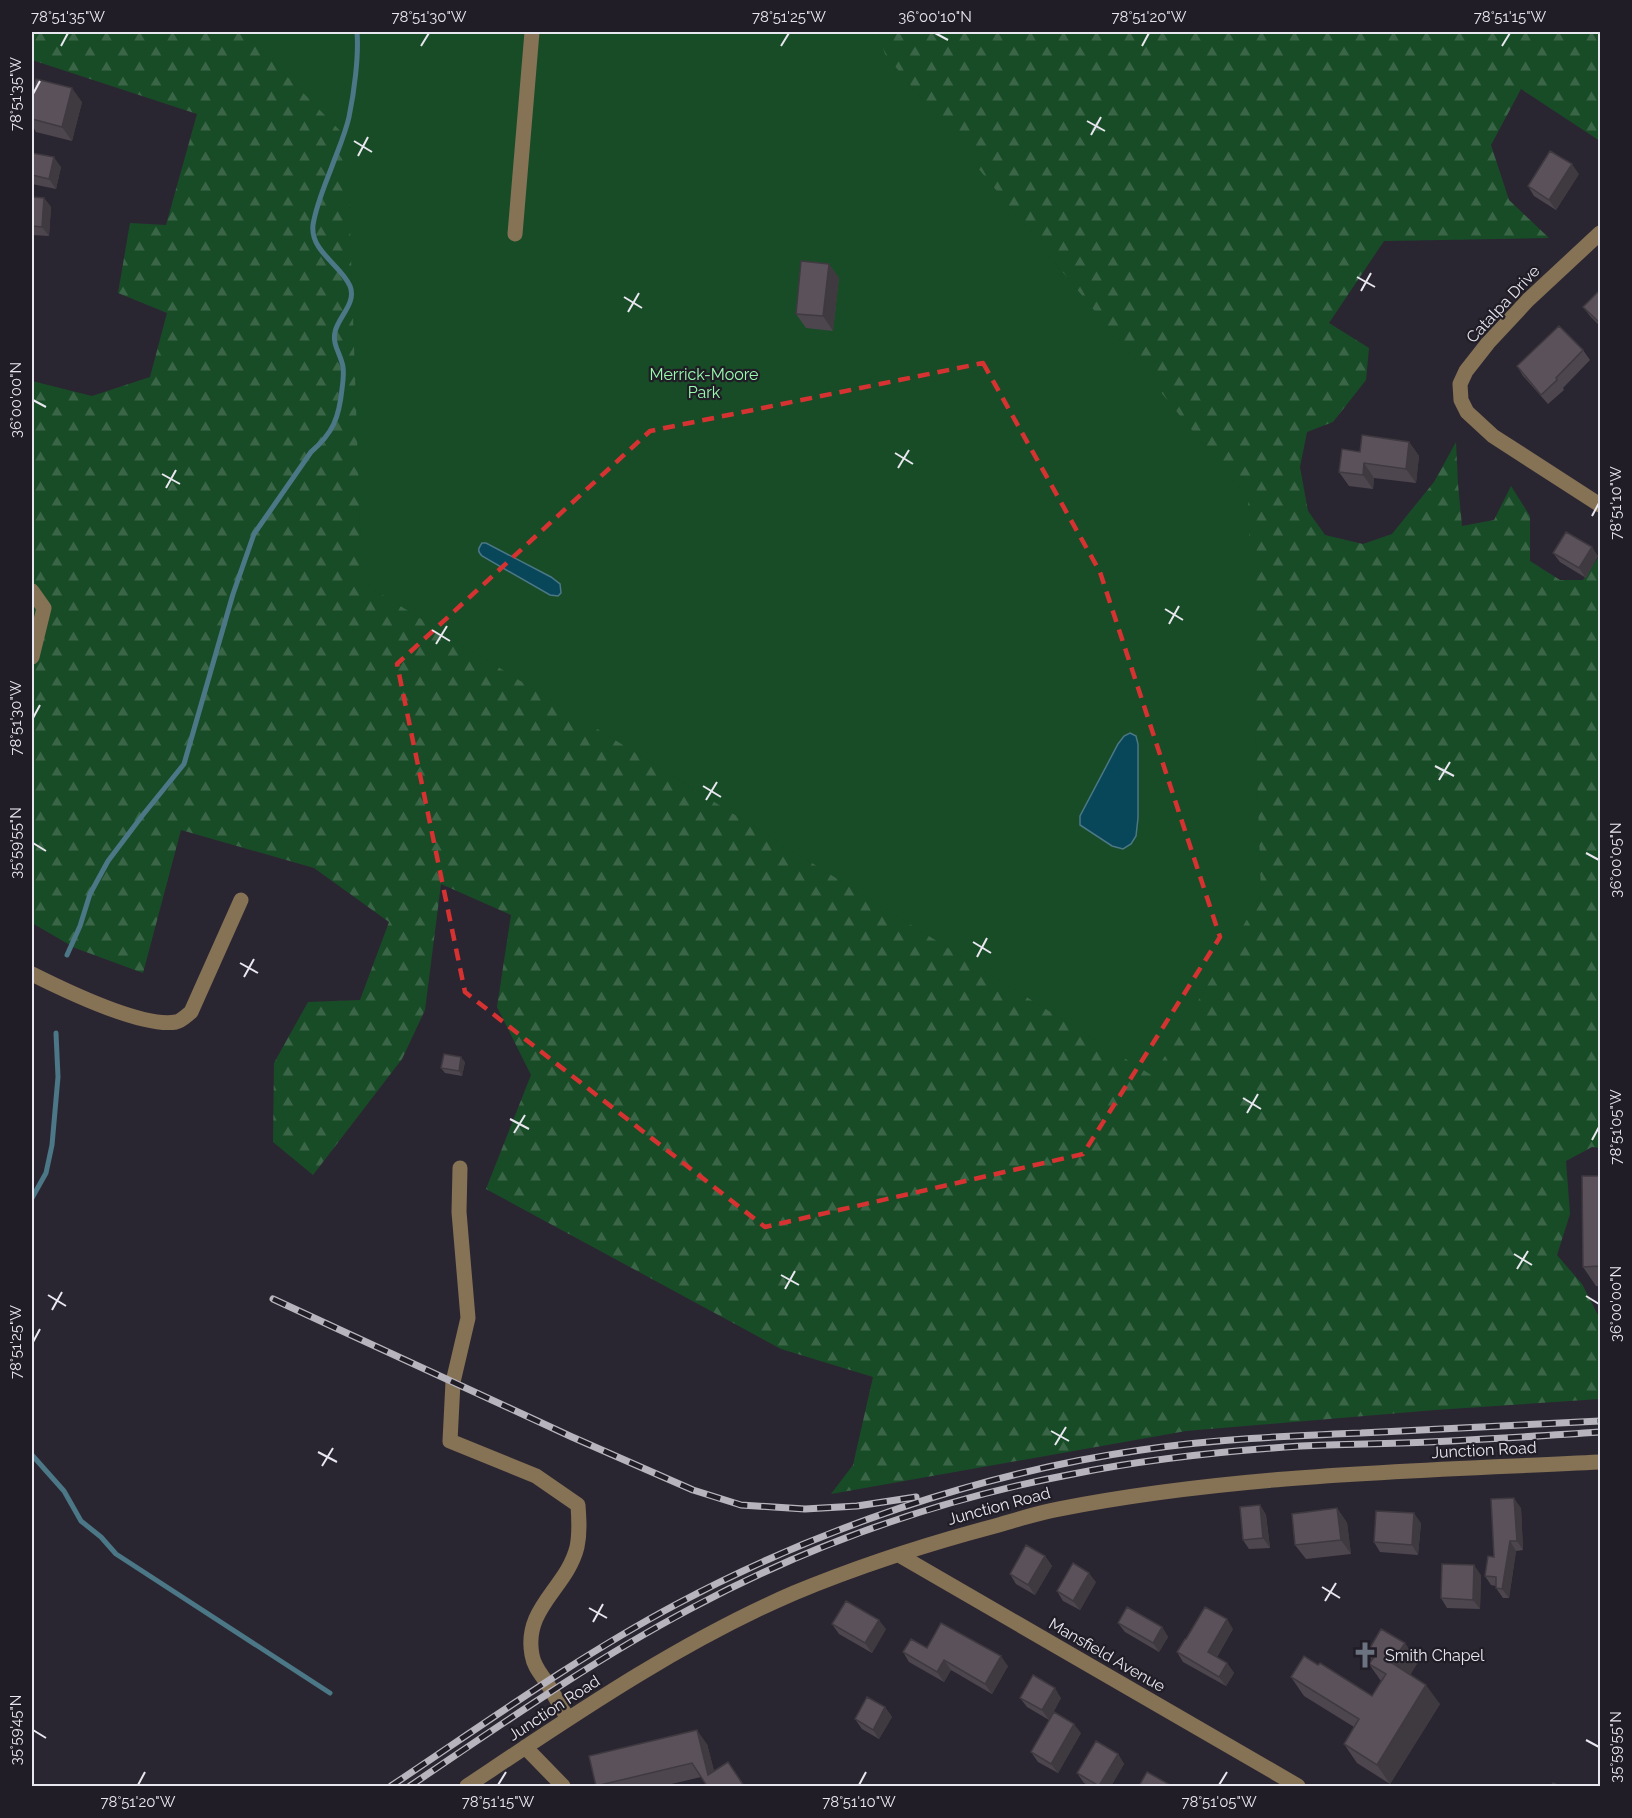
<svg xmlns="http://www.w3.org/2000/svg" width="1632" height="1818" font-family="Raleway,sans-serif">
  <defs>
    <pattern id="forest-firs" width="22" height="20" patternUnits="userSpaceOnUse" patternTransform="scale(1.5)"><rect width="22" height="20" fill="#184c27"/><path d="M5 1l3.5 6h-7zM16 11l3.5 6h-7z" fill="#3a6647"/></pattern>
  </defs>
  <rect width="100%" height="100%" fill="#2a2631"/>
  <path fill="url(#forest-firs)" d="M32,32h1568v109l-79,-52 -30,56 18,55 40,38 -165,3 -55,82 40,25 -3,32 -33,42 -26,10 -7,35 8,44 17,24 38,9 29,-10 42,-52 22,-40 2,42 4,42 32,-6 17,-34 19,30v45l30,19h23l17,-25v593l-8,-1 -26,14 4,53 -13,41 25,29 18,35v80l-165,11 -249,21 -355,63 22,-29 20,-88 -92,-28 -295,-160 45,-114 -34,-68 14,-92 -70,-31 -16,126 -23,49 -89,116 -40,-33 1,-79 34,-61 52,-2 29,-78 -75,-54 -133,-38 -38,143 -68,-25 -43,-25v-542l60,15 58,-19 17,-64 -49,-20 12,-70 36,2 31,-111 -165,-54z"/>
  <path fill="#184c27" d="M244,32h634l7,22 363,445 13,397 -108,180 -791,-494 -15,-444z"/>
  <path fill="#08475a" stroke="#4b7786" stroke-width="1.5" d="M482,543h4l65,34 9,7 1,9 -3,3 -8,-1 -68,-39c-5,-5 -4,-7 0,-13z
    M1130,733l6,3 2,8v74l-2,18 -5,8 -8,5 -11,-3 -32,-21v-9l38,-72 6,-8z"/>
  <g fill="none" stroke-linecap="round" stroke-linejoin="round">
    <path stroke="#4b7786" stroke-width="5" d="M67,955l13,-29 10,-32 18,-33 34,-45 42,-52 49,-170 21,-60 57,-82c22,-19 28,-34 31,-63 1,-7 2,-15 1,-22 -2,-13 -11,-22 -8,-35 3,-15 22,-29 15,-46 -9,-21 -40,-35 -37,-61 3,-19 11,-38 18,-56 6,-17 14,-34 18,-52 5,-24 10,-61 8,-85
      M32,1198l14,-25 6,-28 6,-68 -2,-44
      M32,1455l32,36 17,30 20,16 15,17 214,139"/>
    <path stroke="#867255" stroke-width="15" d="M1600,233l-72,67 -40,43 -22,28 -6,13 1,16 6,12 26,24 107,69
      M515,234l17,-202
      M32,591l12,17 -12,49
      M32,974c32,16 110,54 144,48 5,-1 10,-6 15,-10l50,-112
      M460,1168l-1,44 9,106 -15,64 -3,59 86,35 42,29c1,14 2,28 -1,42 -10,41 -54,61 -45,108 2,12 9,19 15,28 7,12 14,24 21,36
      M899,1555l399,231
      M525,1747l38,39
      M467,1786c105,-70 211,-143 327,-193 65,-27 133,-49 201,-67 21,-6 42,-13 64,-17 178,-35 361,-38 541,-47"/>
    <g stroke="#b7b4bd" stroke-width="7">
      <path id="rail" d="M273,1299l299,138 121,53 48,15 64,4 52,-3 59,-9
        M391,1786c93,-62 185,-128 284,-181 142,-76 306,-132 466,-155 73,-11 146,-14 220,-17 80,-4 160,-8 239,-12
        M410,1786c92,-62 182,-125 280,-177 119,-64 250,-110 383,-135 74,-15 153,-23 228,-28 43,-2 85,-2 128,-4 57,-3 114,-6 171,-10"/>
    </g>
    <use href="#rail" stroke="#201d27" stroke-width="4.5" stroke-dasharray="14" stroke-linecap="butt"/>
  </g>
  <path fill="#4d464e" d="M32,98l50,4 -10,39 -36,-9 -4,-7z
    M32,153l29,14 -5,22 -24,-5z
    M1579,174l-23,36 -22,-14 -6,-10z
    M32,197l12,1 7,9 -2,29 -17,-1z
    M829,264l10,14 -6,53 -27,-3 -10,-14z
    M1600,291v35l-10,-10 -7,-9z
    M1583,350l7,10 -27,28 1,2 -16,14 -25,-28 -6,-10z
    M1409,442l10,14 -3,27 -42,-5 -1,11 -24,-3 -10,-14 21,-20z
    M1553,553l45,3 -12,22 -26,-16z
    M465,1062l-3,14 -17,-3 -4,-5z
    M1600,1176v110h-4l-13,-19z
    M1260,1505l6,10 4,33 -21,1 -6,-9z
    M1337,1508l10,15 4,31 -45,5 -11,-14z
    M1521,1508l2,42 -7,1 -7,47h-6l-7,-10v-2l-5,-1 -6,-9z
    M1421,1523l-3,32 -38,-3 -6,-10z
    M1045,1556l7,10 -17,29 -19,-11 -6,-10z
    M1481,1575l-1,34 -33,-1 -6,-10z
    M1096,1582l-16,28 -17,-9 -6,-10z
    M1118,1623l44,4 6,10 -9,15 -34,-20z
    M832,1624l54,5 -14,24 -33,-19z
    M1233,1629l-16,28 10,6 7,10 -8,13 -43,-24 -6,-10 9,-13z
    M927,1648l81,18 -16,28 -41,-24 -7,12 -35,-20 -6,-10z
    M1367,1653l51,9 -8,13 30,29 -50,80 -33,-21 -13,-19 10,-17 -50,-31 -13,-19 81,19 9,-15 -12,-17 3,-4z
    M1020,1698h41l-12,22 -22,-13z
    M885,1707l7,10 -13,22 -17,-10 -7,-10z
    M1081,1733l-23,40 -20,-11 -7,-10z
    M707,1744l7,27 31,15 -44,-9 -38,9h-67z
    M1118,1754l6,10 -13,22h-21l-6,-3 -7,-10z"/>
  <path fill="#3f3940" d="M72,88l10,14 -10,39 -10,-14z
    M54,157l7,10 -5,22 -7,-10z
    M1572,164l7,10 -23,36 -7,-10z
    M44,198l7,9 -2,29 -7,-9z
    M829,264l10,14 -6,53 -10,-15z
    M1409,442l10,14 -3,27 -10,-14z
    M1364,463l10,15 -1,11 -10,-14z
    M1592,547l6,9 -12,22 -7,-10z
    M461,1057l4,5 -3,14 -3,-5z
    M1514,1498l7,10 2,42 -6,-9z
    M1260,1505l6,10 4,33 -7,-10z
    M1337,1508l10,15 4,31 -10,-14z
    M1414,1513l7,10 -3,32 -6,-10z
    M1510,1541l6,10 -7,47 -7,-9z
    M1045,1556l7,10 -17,29 -7,-10z
    M1474,1565l7,10 -1,34 -7,-9z
    M1089,1573l7,9 -16,28 -7,-9z
    M1227,1619l6,10 -19,32 -6,-9z
    M879,1620l7,9 -14,24 -7,-10z
    M1162,1627l6,10 -9,15 -6,-9z
    M1405,1643l13,19 -13,20 -13,-19z
    M1001,1656l7,10 -16,28 -7,-10z
    M944,1660l7,10 -7,12 -7,-10z
    M1227,1663l7,10 -8,13 -7,-9z
    M1426,1685l14,19 -50,80 -13,-19z
    M1055,1688l6,10 -12,22 -7,-10z
    M885,1707l7,10 -13,22 -6,-9z
    M1074,1724l7,9 -23,40 -7,-9z
    M697,1730l10,14 11,42 -10,-11z
    M1118,1754l6,10 -13,22h-11z"/>
  <path fill="#5a515b" stroke="#3f3940" stroke-width="1.5" d="M36,79l36,9 -10,39 -30,-8v-21z
    M1550,151l22,13 -23,36 -21,-14z
    M32,153l22,4 -5,22 -17,-4z
    M32,197l12,1 -2,29 -10,-1z
    M801,261l28,3 -6,52 -27,-2z
    M1600,290v33l-17,-16z
    M1559,326l24,24 -27,28 1,2 -16,15 -24,-29z
    M1362,435l47,7 -3,27 -42,-6 -1,12 -24,-3 3,-23 18,3z
    M1566,532l26,15 -13,21 -26,-15z
    M444,1054l17,3 -2,14 -18,-3z
    M1582,1176h18v90l-17,1z
    M1514,1498l3,43h-7l-8,48 -6,-1v-11l-11,-1 3,-20 6,1 -3,-58z
    M1260,1505l3,33 -20,2 -3,-33z
    M1337,1508l4,32 -46,5 -3,-31z
    M1376,1511l38,2 -2,32 -38,-3z
    M1026,1545l19,11 -17,29 -18,-11z
    M1073,1563l16,10 -16,28 -16,-10z
    M1442,1564l32,1 -1,35 -32,-2z
    M846,1601l33,19 -14,23 -33,-19z
    M1127,1607l35,20 -9,16 -35,-20z
    M1205,1607l22,12 -19,33 19,11 -8,14 -42,-25 8,-13h1z
    M941,1623l60,33 -16,28 -41,-24 -7,12 -34,-20 8,-13 16,9z
    M1381,1629l24,14 -13,20 34,22 -49,80 -33,-21 15,-25 -68,-42 13,-21 14,9 2,-2 52,33 14,-22 -17,-10 5,-7 -7,-4z
    M1033,1675l22,13 -13,22 -22,-12z
    M867,1697l18,10 -12,23 -18,-11z
    M1054,1712l20,12 -23,40 -20,-12z
    M697,1730l11,45 20,-13 16,24h-37l-15,-23 -96,23 -7,-30z
    M1096,1741l22,13 -19,32 -22,-13z
    M1147,1772l25,14h-33z
    M1553,1783l7,3h-9z"/>
  <path fill="none" stroke="#d73232" stroke-width="4.5" stroke-dasharray="12 8" stroke-linejoin="round" d="M983,363l117,209 120,365 -137,217 -318,73 -300,-235 -68,-328 253,-233z"/>
  <path fill="none" stroke="#e8e6ee" stroke-width="2" d="M935,33l13,7M61,46l7,-13M421,46l8,-13M781,46l8,-13M1142,46l7,-13M1502,46l8,-13M33,94l7,-13M1087,121l18,10M1091,135l10,-18M354,141l18,11M358,156l10,-19M1357,277l18,10M1361,291l10,-18M624,297l18,11M628,312l11,-19M33,400l13,7M895,453l18,11M898,468l11,-18M162,474l18,10M166,488l10,-18M1592,516l7,-13M1165,609l18,11M1169,624l10,-18M432,630l18,11M436,644l11,-18M33,718l7,-13M1435,766l19,10M1439,780l11,-18M703,786l18,11M706,800l11,-18M33,843l13,8M1586,853l13,7M973,942l18,11M977,957l10,-19M240,963l18,10M244,977l10,-18M1243,1098l18,11M1247,1113l11,-19M510,1119l19,10M514,1133l11,-18M1592,1140l7,-13M1514,1254l18,11M1517,1269l11,-18M781,1275l18,10M785,1289l10,-18M48,1295l18,11M1586,1296l13,8M52,1310l10,-18M33,1342l7,-13M1051,1431l18,10M1055,1445l11,-18M318,1452l19,10M322,1466l11,-18M1322,1587l18,11M1325,1601l11,-18M589,1608l18,10M593,1622l10,-18M33,1730l13,8M1586,1740l13,7M138,1785l7,-13M498,1785l8,-13M859,1785l7,-13M1219,1785l8,-13"/>
  <defs>
    <g id="church-bare" transform="scale(2.07)"><path d="M-1.2-6h2.4v3.5h3.3v2.4h-3.3V6h-2.4V-.1h-3.3v-2.4h3.3Z" fill="#6b7280" stroke="#201d27" stroke-width="2.5" paint-order="stroke"/></g>
  </defs>
  <g fill-rule="evenodd">
    <use href="#church-bare" x="1365" y="1655"/>
  </g>
  <g text-anchor="middle" dominant-baseline="central" stroke-width="4.5" stroke-linejoin="round" paint-order="stroke">
    <g font-size="16" fill="#e8e6ee" stroke="#201d27">
      <text transform="translate(1503 304) rotate(-47)">Catalpa Drive</text>
      <text transform="translate(1484 1450) rotate(-3)">Junction Road</text>
      <text transform="translate(999 1506) rotate(-15)">Junction Road</text>
      <text transform="translate(1107 1655) rotate(30)">Mansfield Avenue</text>
      <text transform="translate(554 1708) rotate(-33)">Junction Road</text>
    </g>
    <g font-size="16" fill="#99fbae" stroke="#201d27">
      <text x="704" y="374">Merrick-Moore<tspan x="704" dy="18">Park</tspan></text>
    </g>
    <g font-size="16" fill="#e8e6ee" stroke="#201d27" text-anchor="start">
      <text x="1385" y="1655">Smith Chapel</text>
    </g>
  </g>
  <rect width="1632" height="1818" fill="none" stroke="#201d27" stroke-width="66"/>
  <rect x="33" y="33" width="1566" height="1752" fill="none" stroke="#e8e6ee" stroke-width="2"/>
  <g font-size="15" text-anchor="middle" fill="#e8e6ee">
    <text x="68" y="22">78°51'35"W</text>
    <text x="429" y="22">78°51'30"W</text>
    <text x="789" y="22">78°51'25"W</text>
    <text x="935" y="22">36°00'10"N</text>
    <text x="1149" y="22">78°51'20"W</text>
    <text x="1510" y="22">78°51'15"W</text>
    <text transform="translate(16 94) rotate(-90)" y="5">78°51'35"W</text>
    <text transform="translate(16 400) rotate(-90)" y="5">36°00'00"N</text>
    <text transform="translate(1616 503) rotate(-90)" y="5">78°51'10"W</text>
    <text transform="translate(16 718) rotate(-90)" y="5">78°51'30"W</text>
    <text transform="translate(16 843) rotate(-90)" y="5">35°59'55"N</text>
    <text transform="translate(1616 860) rotate(-90)" y="5">36°00'05"N</text>
    <text transform="translate(1616 1127) rotate(-90)" y="5">78°51'05"W</text>
    <text transform="translate(1616 1304) rotate(-90)" y="5">36°00'00"N</text>
    <text transform="translate(16 1342) rotate(-90)" y="5">78°51'25"W</text>
    <text transform="translate(16 1730) rotate(-90)" y="5">35°59'45"N</text>
    <text transform="translate(1616 1747) rotate(-90)" y="5">35°59'55"N</text>
    <text x="138" y="1807">78°51'20"W</text>
    <text x="498" y="1807">78°51'15"W</text>
    <text x="859" y="1807">78°51'10"W</text>
    <text x="1219" y="1807">78°51'05"W</text>
  </g>
</svg>
